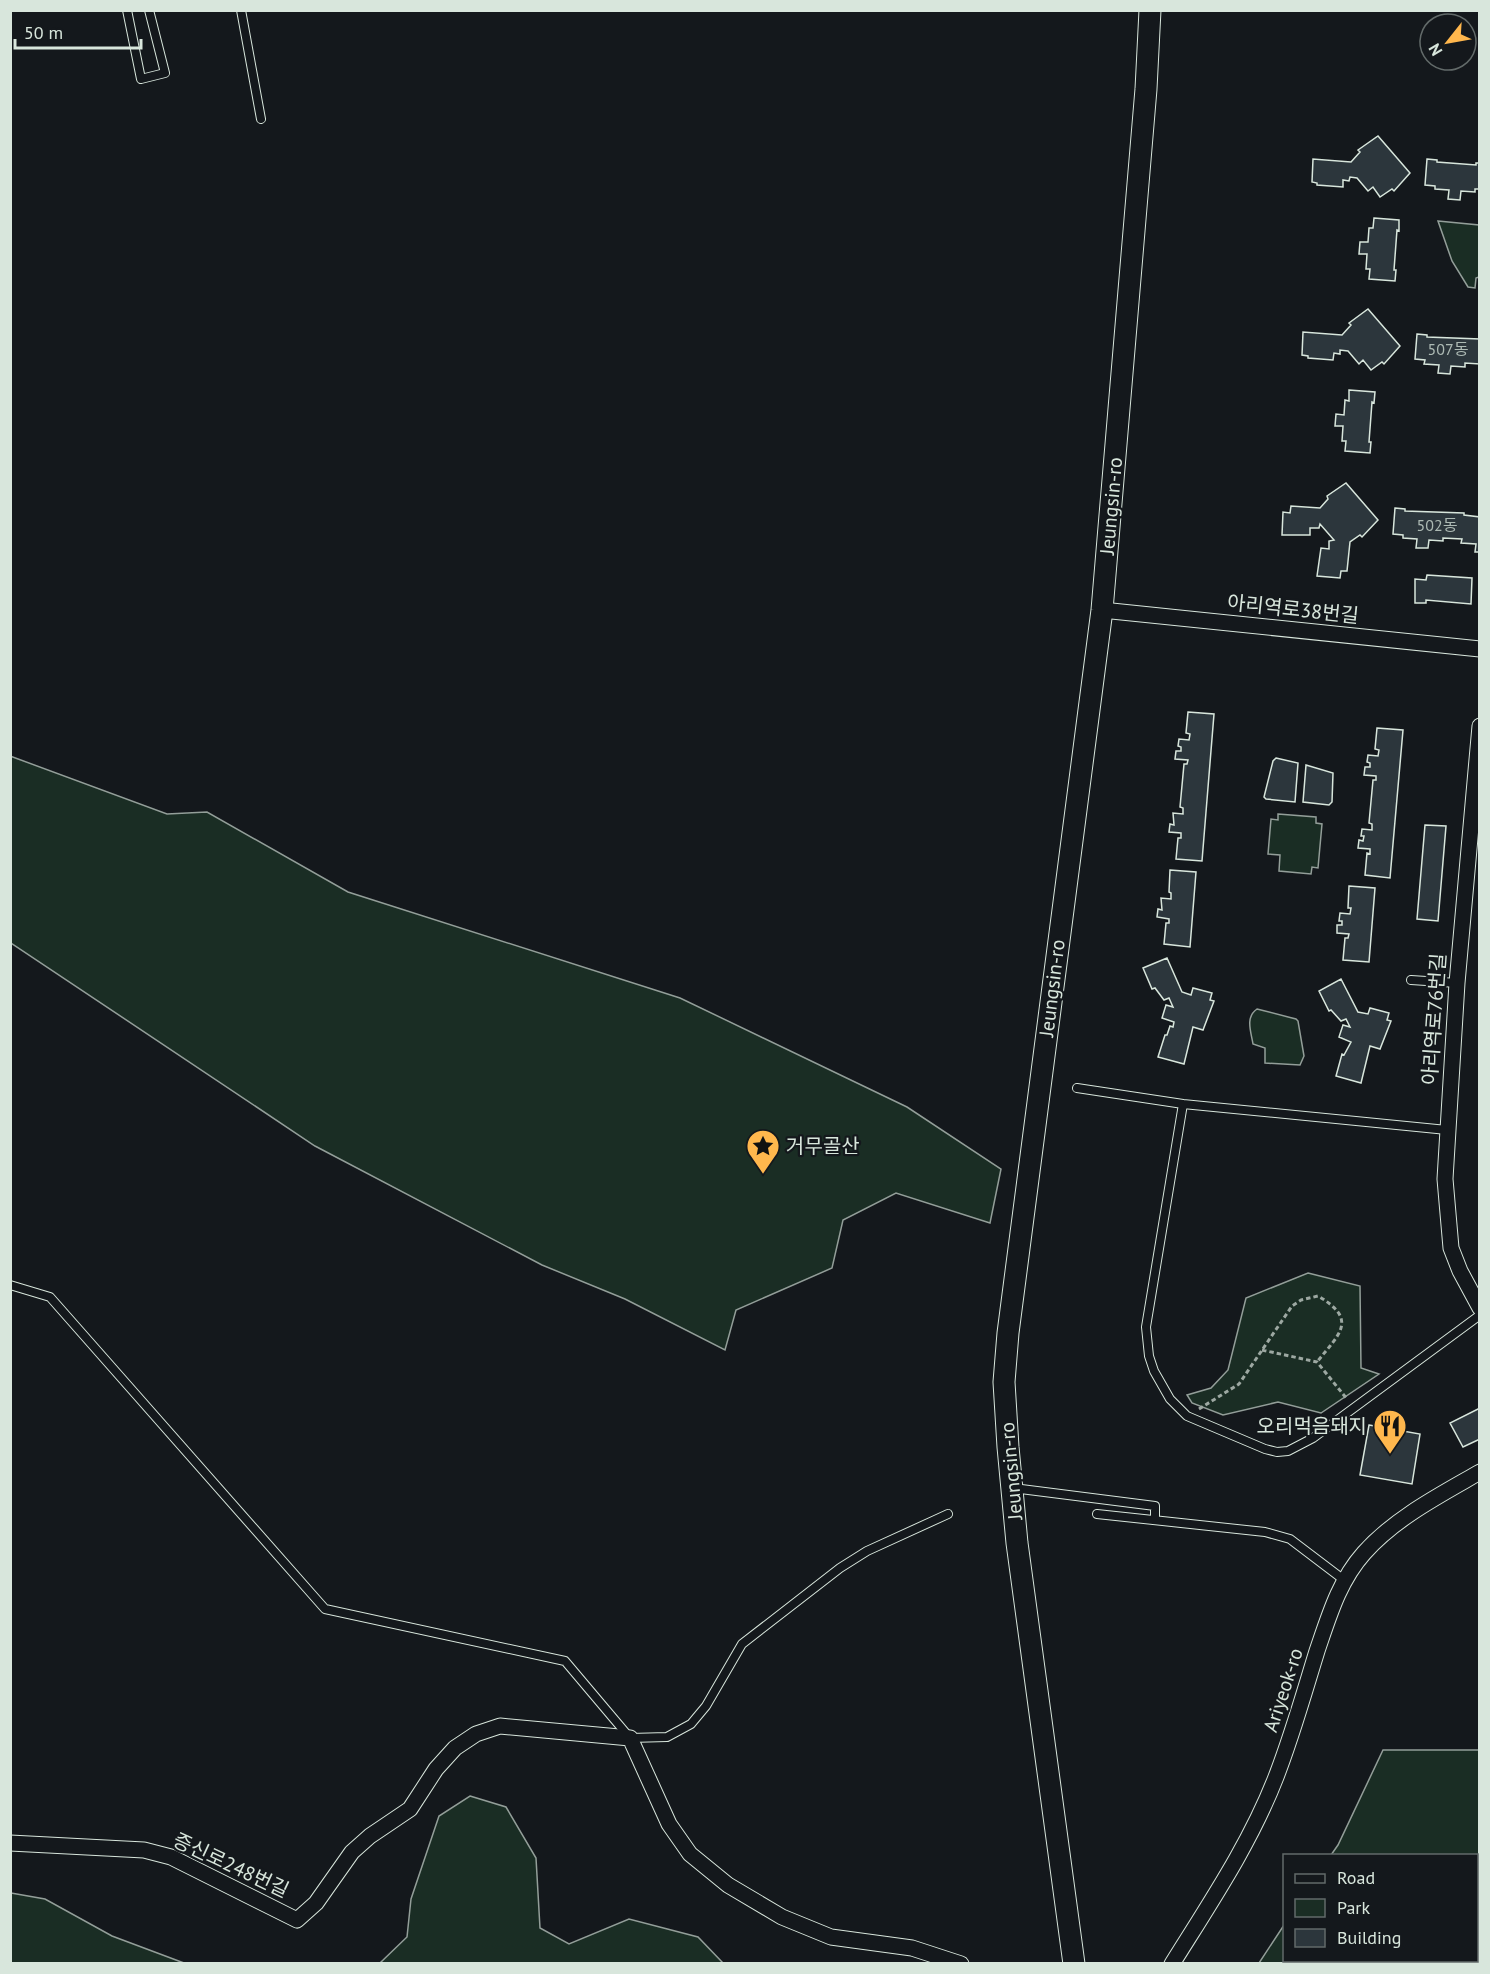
<svg xmlns="http://www.w3.org/2000/svg" width="1490" height="1974" font-family="'PT Sans','Noto Sans KR',sans-serif">
  <rect width="100%" height="100%" fill="#14181c"/>
  <path fill="#1a2d24" stroke="#939e99" stroke-width="1.5" d="M1438,221l41,4v52l-3,1 -1,10 -7,-1 -16,-26z
    M10,756l157,58 40,-2 141,80 332,106 227,109 94,62 -11,54 -94,-30 -53,27 -11,48 -96,42 -11,40 -100,-51 -83,-34 -227,-119 -304,-203z
    M1278,814l38,3v6l6,1 -4,44 -6,-1 -1,7 -32,-3 1,-16 -12,-1 3,-35 7,1z
    M1257,1009l39,10 2,2 6,35 -4,9 -35,-2v-15l-12,-4c-2,-12 -8,-27 4,-35z
    M1308,1273l52,13 1,82 18,6 -58,39 -43,-11 -55,13 -31,-12 -5,-8 24,-7 17,-18 18,-72z
    M1383,1750h96v213h-220l25,-38v35h192v-104l-145,-1 7,-10z
    M470,1796l36,11 30,51 4,70 29,16 60,-25 69,18 25,26h-343l27,-26 4,-38 28,-83z
    M11,1893l34,6 67,37 72,27h-173z"/>
  <path fill="#2c363c" stroke="#d8e6dc" stroke-width="1.5" d="M1378,136l32,37 -16,18 -2,-2 -12,8 -7,-10 -5,4 -11,-13 -7,-1 -1,4 -6,-1v7l-26,-2v-2l-5,-1 1,-23 38,3 9,-10 -2,-2z
    M1427,159l10,1v2l39,3v-2h4v26h-5v3l-14,-1 -1,9 -12,-1 1,-9 -14,-1v-3l-10,-1z
    M1374,218l25,2v11l-2,-1 -3,40h2l-1,11 -26,-2 1,-10h-4l1,-15h-8l1,-12h8l1,-14h4z
    M1368,309l32,37 -16,18 -2,-2 -11,8 -8,-10 -4,4 -11,-13 -8,-1v4l-6,-1 -1,7 -25,-2v-2l-6,-1 1,-23 39,3 9,-10 -2,-2z
    M1417,334l10,1v2l53,2v25l-15,-1v4l-14,-1 -1,8 -12,-1 1,-8 -15,-1 1,-4 -10,-1z
    M1349,390l26,2 -1,11 -2,-1 -3,40h2l-1,11 -25,-2 1,-10h-4l1,-15h-8l1,-12 8,1 1,-15 4,1z
    M1346,483l32,37 -16,17 -2,-2 -10,7 -3,29h-6l-1,7 -23,-2 4,-28 8,1v-8l5,-1 -14,-16 -1,4h-9v7h-28l1,-23 7,1 1,-7 29,2 8,-9 -1,-3z
    M1395,508l10,1v2l59,2v2l16,2v35h-5l1,-8 -15,-1 1,-4 -19,-1v3l-14,-1 -1,8h-12l1,-9 -14,-1v-3l-10,-1z
    M1427,575l45,3 -1,26 -45,-4v3h-11v-24l11,1z
    M1188,712l26,2 -12,147 -26,-2 2,-21h3v-5l-12,-1 1,-8 4,1 -1,-12 10,1v-6l-3,-1 4,-43h3l1,-4 -13,-1 1,-8h5v-4l-3,-1 1,-7 10,1 1,-6 -4,-1z
    M1377,728l26,2 -13,148 -25,-3 2,-22 3,1v-5l-12,-1 1,-8 4,1 1,-5h-3l1,-7 10,1v-6l-3,-1 4,-43h3v-4l-12,-1 1,-8h5v-4l-3,-1 1,-7 10,1 1,-6 -4,-1z
    M1276,758l22,5 -3,39 -29,-3 -2,-2 9,-36z
    M1306,765l27,8 -1,29 -3,3 -26,-3z
    M1425,825l21,1 -8,95 -21,-2z
    M1170,870l26,2 -6,75 -26,-3 2,-21h3v-4l-12,-2 1,-8 4,1 -1,-12 10,1v-6l-2,-1z
    M1349,886l26,2 -6,74 -26,-2 2,-22h3l1,-4 -12,-1v-8h5v-4h-3l1,-8 10,1 1,-6h-3z
    M1167,958l15,34 9,3 2,-7 19,5 -2,7 4,1 -11,29 -10,-3 -9,37 -26,-7 7,-22h2l3,-9 3,1 1,-5 -12,-4 4,-13 7,2 -4,-9 -5,2 -9,-12 -3,1 -9,-21z
    M1341,979l17,33 10,2 2,-6 19,5 -2,7 4,1 -11,28 -10,-3 -9,37 -25,-7 6,-22 2,1 7,-13 -12,-5 4,-12 7,2 -4,-8 -5,2 -10,-11 -2,1 -10,-20z
    M1480,1408v31l-17,8 -13,-24z
    M1369,1425l51,9 -8,50 -52,-9z"/>
  <g fill="none" stroke-linecap="round" stroke-linejoin="round">
    <g stroke="#d8e6dc" stroke-width="10">
      <path id="lane" d="M127,10l14,69 24,-6 -16,-63
        M241,10l20,109
        M1411,980l46,3
        M1077,1088l106,16 264,26
        M1183,1104l-37,223 3,29 5,15 16,28 17,17 78,33 12,3 11,-1 25,-13 167,-123
        M10,1285l40,12 275,312 240,52 65,77 37,-1 24,-13 15,-18 36,-62 98,-76 27,-17 81,-37
        M1013,1488l142,18v14
        M1097,1514l168,18 25,7 54,41"/>
    </g>
    <g stroke="#d8e6dc" stroke-width="17">
      <path id="street" d="M1102,610l378,39
        M1480,726l-23,257 -12,196 6,69 9,23 20,37
        M10,1843l134,7 27,7 126,63 19,-17 36,-51 18,-16 40,-27 26,-40 19,-21 21,-14 24,-8 130,12 39,86 21,30 38,31 54,32 49,20 81,11 49,16
        M1172,1964c38,-61 78,-120 104,-187 16,-41 28,-84 41,-126 12,-35 22,-70 47,-98 31,-35 76,-58 116,-81"/>
    </g>
    <g stroke="#d8e6dc" stroke-width="23">
      <path id="secondary" d="M1074,1964l-57,-421 -9,-96 -4,-65 4,-49 94,-723 44,-521 4,-79"/>
    </g>
    <path stroke="#9da8a2" stroke-width="3" stroke-dasharray="4.5 3" stroke-linecap="butt" d="M1262,1350l55,12 30,37
      M1199,1409l40,-25 53,-78 9,-6 17,-4c41,24 21,38 -1,66"/>
    <use href="#lane" stroke="#14181c" stroke-width="8"/>
    <use href="#street" stroke="#14181c" stroke-width="15"/>
    <use href="#secondary" stroke="#14181c" stroke-width="21"/>
  </g>
  <defs>
    <g id="sight-pin" transform="scale(1.725)"><path d="M0 17L-7.5 6A9.5 9.5 0 1 1 7.5 6Z" fill="#ffb74d" stroke="#14181c"/><path d="M0-6L1.8-2.2L6-1.7L2.9 1.2L3.7 5.4L0 3.3L-3.7 5.4L-2.9 1.2L-6-1.7L-1.8-2.2Z" fill="#111"/></g>
    <g id="restaurant-pin" transform="scale(1.725)"><path d="M0 17L-7.5 6A9.5 9.5 0 1 1 7.5 6Z" fill="#ffb74d" stroke="#14181c"/><path d="M-5-6h1v4h1v-4h1v4h1v-4h1v5L-1.5 .5V6h-2V.5L-5-1ZM5-6V6H3V1.5H1.5Q1.5-4 5-6Z" fill="#111"/></g>
  </defs>
  <g fill-rule="evenodd">
    <use href="#sight-pin" x="763" y="1146"/>
    <use href="#restaurant-pin" x="1390" y="1426"/>
  </g>
  <g text-anchor="middle" dominant-baseline="central" stroke-width="4.5" stroke-linejoin="round" paint-order="stroke">
    <g font-size="16" fill="#adbab4">
      <text x="1448" y="349">507동</text>
      <text x="1437" y="525">502동</text>
    </g>
    <g font-size="20" fill="#d8e6dc" stroke="#14181c">
      <text transform="translate(1111 506) rotate(-85)">Jeungsin-ro</text>
      <text transform="translate(1293 609) rotate(6)">아리역로38번길</text>
      <text transform="translate(1052 988) rotate(-83)">Jeungsin-ro</text>
      <text transform="translate(1434 1019) rotate(-86)">아리역로76번길</text>
      <text transform="translate(1011 1471) rotate(-95)">Jeungsin-ro</text>
      <text transform="translate(1283 1690) rotate(-72)">Ariyeok-ro</text>
      <text transform="translate(231 1865) rotate(25)">증신로248번길</text>
    </g>
    <g font-size="20" fill="#d8e6dc" stroke="#14181c" text-anchor="start">
      <text x="786" y="1146">거무골산</text>
      <text x="1367" y="1426" text-anchor="end">오리먹음돼지</text>
    </g>
  </g>
  <rect width="1490" height="1974" fill="none" stroke="#d8e6dc" stroke-width="24"/>
  <rect x="1283" y="1854" width="195" height="108" fill="#14181c" stroke="#626a69" stroke-width="1.5"/>
  <rect x="1295" y="1874" width="30" height="9" fill="#14181c" stroke="#626a69" stroke-width="1.5"/>
  <text x="1337" y="1884" font-size="18" fill="#d8e6dc">Road</text>
  <rect x="1295" y="1899" width="30" height="18" fill="#1a2d24" stroke="#626a69" stroke-width="1.5"/>
  <text x="1337" y="1914" font-size="18" fill="#d8e6dc">Park</text>
  <rect x="1295" y="1929" width="30" height="18" fill="#2c363c" stroke="#626a69" stroke-width="1.5"/>
  <text x="1337" y="1944" font-size="18" fill="#d8e6dc">Building</text>
  <g transform="translate(1448 42) rotate(239)"><circle r="28" fill="#14181c" stroke="#626a69" stroke-width="1.5"/>
  <path d="M0-4.5L10 22L0 15L-10 22Z" fill="#ffb74d"/>
  <text y="-9" font-size="16" font-weight="bold" text-anchor="middle" fill="#d8e6dc">N</text>
  </g>
  <path d="M15 39v9h126v-9" fill="none" stroke="#d8e6dc" stroke-width="3"/>
  <text x="24" y="39" font-size="18" fill="#d8e6dc" stroke="#14181c" stroke-width="4.5" paint-order="stroke">50 m</text>
</svg>
